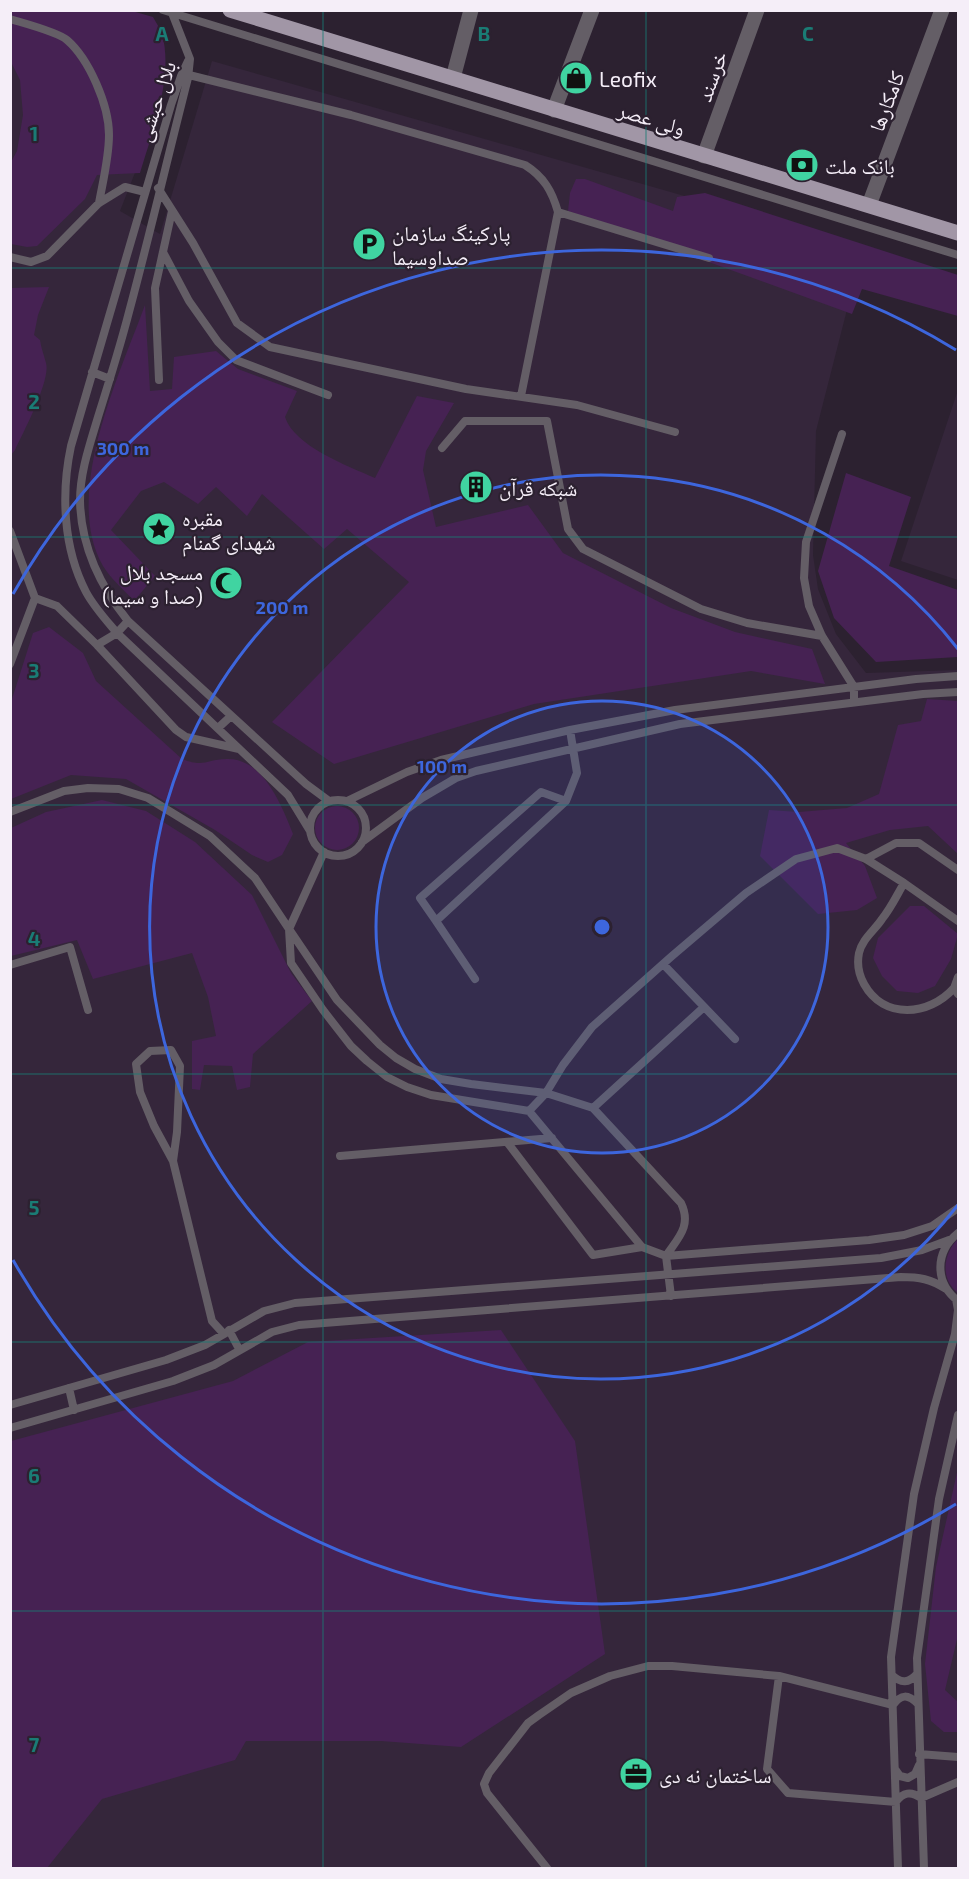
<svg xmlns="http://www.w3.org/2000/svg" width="969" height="1879" font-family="'Exo 2','Noto Naskh Arabic',sans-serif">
  <rect width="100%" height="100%" fill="#2c2130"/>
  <path fill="#35263b" d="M88,10l66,114 -34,87 40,23 52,-173 651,186 -47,184 -3,124 5,34 18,45 30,39 92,-3v1198h-947l-1,-1857z
    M958,390v190l-57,-19z"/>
  <path fill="#462253" d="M11,11h121l21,6c3,6 7,11 9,17 12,42 -10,99 -22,139l-43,2 -12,24 -48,47 -10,1 -16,-3v-82l6,-11 6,-36 -3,-35 -9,-18z
    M576,179h9l88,32 4,-14 28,-4 253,82v41l-96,-27 -10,25 -284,-103 2,-18z
    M49,287l-11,28 -4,20 6,5c1,8 4,15 6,23 5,17 -23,70 -31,87l-4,5v-167z
    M145,305l5,86 22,-2 2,-32 42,-6 22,18 59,22 -12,26c9,29 63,49 90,61l42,-82 37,7 -28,48 -3,19 13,57 92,-22 35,48 108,55 64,24 77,17 13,35 -74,-13 -217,33 -200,60 -62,-42 137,-140 -62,-53 -23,20 -62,-55 -15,22 -31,-29 -18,17 -34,-22 -23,9 -30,39 44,46 -21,25c-10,-11 -23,-22 -31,-35 -41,-71 16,-190 42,-261z
    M846,473l65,24 -22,69 69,24v67l-82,5 -42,-44 -16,-47z
    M49,627l34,26 13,28 86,78c23,9 24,0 45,0 36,-1 55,47 66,75l-11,21 -14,7 -16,-7 -37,-25 -89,-51 -55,-4 -60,24v-97l22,-69z
    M927,699l31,2v153l-30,-28 -38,4 -44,13 19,23 12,32 -20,12 -39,4 -58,-58 9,-46 30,2 48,-4 32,-14 19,-69 23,-4z
    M102,800l44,11 49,31 57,53 39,78 21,28 -59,53 -3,33 -13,3 -5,-24 -28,-1 -4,25 -8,-1v-48l24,-5 -8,-39 -16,-44 -99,26 -16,-39 -66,16v-128l35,-16z
    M315 828a22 22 0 1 1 44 0a22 22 0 1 1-44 0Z
    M910,906h14l34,28 -7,25 -16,27 -17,7 -21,-2 -15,-15 -9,-18 5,-20z
    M958,1239v54c-18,-14 -15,-39 0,-54z
    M501,1330l74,111 30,213 -144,93 -80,-6h-135l-11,19 -133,39 -55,69h-36v-427l222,-60 75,-39z
    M958,1468v167l-13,55 13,12v30h-14l-13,-11 -6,-57 11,-97z"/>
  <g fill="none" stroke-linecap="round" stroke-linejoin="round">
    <path stroke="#645e66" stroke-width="8" d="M163,10l795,245
      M173,10l-1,3 18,46 -2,19c-20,78 -38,156 -59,234 -9,35 -20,70 -31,105 -8,27 -18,55 -18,84 1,46 20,85 48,120l178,163 23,17
      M10,19c13,4 48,13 57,21 22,19 42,65 42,95 0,22 -6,46 -10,68
      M188,61l-7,15 -10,29 -100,341c-10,47 -8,102 15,146 8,15 20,28 31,41l171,162 22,36
      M189,75l162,40 174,50c19,12 27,26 33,47l151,46
      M158,188l35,55 44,80 33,24 196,42 111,16 98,27
      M163,252l26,49 29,41 18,18 92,35
      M10,257l21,5 16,-6 52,-53 26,-16 20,5
      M92,372l18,7
      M159,380l-4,-92 17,-77
      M521,396l37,-184
      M842,434l-36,108 -2,36 5,28 13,30 32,51v15
      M442,448l23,-27h82l21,108 15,20 118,60 46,14 75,13
      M10,531l25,67 -25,66
      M35,598l22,8 40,39 20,-12 11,-12
      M97,645l79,85 10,7 53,12
      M218,728l13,-12
      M310 828a28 28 0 1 1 56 0a28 28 0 1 1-56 0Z
      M347,801l60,-29 34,-12 129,-30 105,-20 241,-31 42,-3
      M10,812l54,-21 24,-3 31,1 29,9 62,38 45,42 34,51 2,34 32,47 28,36 16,15 20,16 20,10 24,8 98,16 113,136 24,9 203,-16 35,-5 28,-9 26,-18
      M362,842l60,-44 34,-20 20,-7 204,-47 243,-30 35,-2
      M324,852l-35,77 48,71 43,45 16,13 19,11 26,10 30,5 75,9 47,15 88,95c11,23 -3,35 -15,53l5,40
      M866,859l30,-16h23l39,27
      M436,921l-16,-23 121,-106 25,9
      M958,921l-54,-38c-7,12 -13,25 -22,36 -7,11 -20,20 -23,34 -2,10 0,22 5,31 20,36 65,32 90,4l4,6
      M663,964l72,75
      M10,965l60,-18 18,63
      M475,979l-39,-58 130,-120 11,-28 -7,-43
      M954,988l4,-11
      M593,1108l111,-101
      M529,1111l17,-18 17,-28 29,-38 80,-71 74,-63 50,-34 41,-11 29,11 38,24
      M507,1142l86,113 49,-8
      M340,1156l212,-18
      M173,1161l-19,-35 -14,-34 -4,-28 14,-13 21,-1 9,16 -3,66 -4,29 39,160 11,12
      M958,1233c-23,19 -24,49 0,68
      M229,1330l10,19
      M69,1388l5,22
      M10,1405l156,-45 39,-15 59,-34 31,-8 586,-45 41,-8 27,-10
      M10,1428l163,-47 41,-16 58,-33 27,-7 602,-48c18,0 30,2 45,12
      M892,1675c9,9 17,8 25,-1
      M779,1676l-12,93 21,24 108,9c7,-10 15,-11 25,-4l37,-16
      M919,1754l39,3
      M895,1769l5,7 8,2 7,-4 4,-9
      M547,1868l-60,-75 -3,-9 5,-11 39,-50 11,-8 32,-22 39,-17 38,-10h24l107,10 114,29c8,-11 15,-11 25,-1
      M898,1868l-7,-211 23,-163 20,-86 21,-74 3,-24 -2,-11
      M924,1868l-7,-210 22,-159 19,-84"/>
    <path stroke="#645e66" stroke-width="15" d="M453,78l18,-68
      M554,110l38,-100
      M704,156l53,-146
      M869,205l73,-195"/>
    <path stroke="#a196a6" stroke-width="15" d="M230,10l728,223"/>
  </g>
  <path fill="none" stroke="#1a7c75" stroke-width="1.5" stroke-opacity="0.55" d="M323,10v1858M646,10v1858M10,268h948M10,537h948M10,805h948M10,1074h948M10,1342h948M10,1611h948"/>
  <circle cx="602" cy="927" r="226" fill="#3d66dd" fill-opacity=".12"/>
  <g fill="none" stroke="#3d66dd" stroke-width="3">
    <circle cx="602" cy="927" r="226"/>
    <path d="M958 1205A452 452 0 1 1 958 649"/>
    <path d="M956 1504A677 677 0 0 1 13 1260M13 594A677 677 0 0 1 956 350"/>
  </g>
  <defs>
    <g id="shop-disc" transform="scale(1.725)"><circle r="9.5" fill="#40d4a1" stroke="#2c2130"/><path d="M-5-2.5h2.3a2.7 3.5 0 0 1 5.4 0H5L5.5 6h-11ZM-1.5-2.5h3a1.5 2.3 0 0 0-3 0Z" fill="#111"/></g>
    <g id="bank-disc" transform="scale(1.725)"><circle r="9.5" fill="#40d4a1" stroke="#2c2130"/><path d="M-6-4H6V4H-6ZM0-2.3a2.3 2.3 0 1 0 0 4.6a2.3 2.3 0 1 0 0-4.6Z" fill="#111"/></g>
    <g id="parking-disc" transform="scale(1.725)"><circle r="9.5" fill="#40d4a1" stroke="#2c2130"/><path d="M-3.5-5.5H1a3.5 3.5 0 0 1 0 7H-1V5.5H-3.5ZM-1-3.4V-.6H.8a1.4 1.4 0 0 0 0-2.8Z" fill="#111"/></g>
    <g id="building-disc" transform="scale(1.725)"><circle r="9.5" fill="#40d4a1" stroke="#2c2130"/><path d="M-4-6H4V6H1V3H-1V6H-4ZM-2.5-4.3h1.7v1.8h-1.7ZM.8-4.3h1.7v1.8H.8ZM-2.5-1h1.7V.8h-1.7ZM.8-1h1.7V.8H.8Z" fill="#111"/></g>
    <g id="sight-disc" transform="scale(1.725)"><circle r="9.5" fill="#40d4a1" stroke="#2c2130"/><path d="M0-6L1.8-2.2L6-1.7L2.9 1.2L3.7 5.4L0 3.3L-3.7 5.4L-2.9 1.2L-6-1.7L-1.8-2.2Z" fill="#111"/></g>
    <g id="mosque-disc" transform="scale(1.725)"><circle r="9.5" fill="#40d4a1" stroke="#2c2130"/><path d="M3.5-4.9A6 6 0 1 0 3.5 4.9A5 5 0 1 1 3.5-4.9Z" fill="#111"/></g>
    <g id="office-disc" transform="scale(1.725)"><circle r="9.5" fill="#40d4a1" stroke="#2c2130"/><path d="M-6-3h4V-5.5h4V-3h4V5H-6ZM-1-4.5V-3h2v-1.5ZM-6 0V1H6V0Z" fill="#111"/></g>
  </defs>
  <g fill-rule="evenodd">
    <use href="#shop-disc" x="576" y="78"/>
    <use href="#bank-disc" x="802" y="165"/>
    <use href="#parking-disc" x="369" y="244"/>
    <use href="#building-disc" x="476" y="487"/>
    <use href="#sight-disc" x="159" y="529"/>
    <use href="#mosque-disc" x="226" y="583"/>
    <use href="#office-disc" x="636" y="1774"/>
  </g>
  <g text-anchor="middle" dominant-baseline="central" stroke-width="4.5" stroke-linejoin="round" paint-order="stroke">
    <g font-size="21" fill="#f5eef8" stroke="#2c2130">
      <text transform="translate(711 76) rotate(-70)">خرسند</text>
      <text transform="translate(155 101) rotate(-71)">بلال حبشی</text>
      <text transform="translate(886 101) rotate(-69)">کامکارها</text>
      <text transform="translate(652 118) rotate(17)">ولی عصر</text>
    </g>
    <g font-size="21" fill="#f5eef8" stroke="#2c2130" text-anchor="start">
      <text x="599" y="78">Leofix</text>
      <text x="825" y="165">بانک ملت</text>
      <text x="392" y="232">پارکینگ سازمان<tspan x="392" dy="24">صداوسیما</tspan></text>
      <text x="499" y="487">شبکه قرآن</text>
      <text x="182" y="517">مقبره<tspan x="182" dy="24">شهدای گمنام</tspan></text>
      <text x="203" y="571" text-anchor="end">مسجد بلال<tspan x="203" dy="24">(صدا و سیما)</tspan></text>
      <text x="659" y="1774">ساختمان نه دی</text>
    </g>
  </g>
  <g font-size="20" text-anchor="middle" font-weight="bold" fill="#1a7c75" stroke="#2c2130" stroke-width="4.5" stroke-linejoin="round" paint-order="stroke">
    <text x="162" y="41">A</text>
    <text x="484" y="41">B</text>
    <text x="808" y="41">C</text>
    <text x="34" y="141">1</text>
    <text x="34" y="409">2</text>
    <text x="34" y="678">3</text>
    <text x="34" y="946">4</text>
    <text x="34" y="1215">5</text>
    <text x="34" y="1483">6</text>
    <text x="34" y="1752">7</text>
  </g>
  <circle cx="602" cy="927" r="9" fill="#3d66dd" stroke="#2c2130" stroke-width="3"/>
  <g font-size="18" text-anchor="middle" font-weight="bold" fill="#3d66dd" stroke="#2c2130" stroke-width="4.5" stroke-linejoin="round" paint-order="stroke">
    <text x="123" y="455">300 m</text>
    <text x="282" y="614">200 m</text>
    <text x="442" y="773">100 m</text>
  </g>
  <rect width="969" height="1879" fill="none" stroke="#f5eef8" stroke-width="24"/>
</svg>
